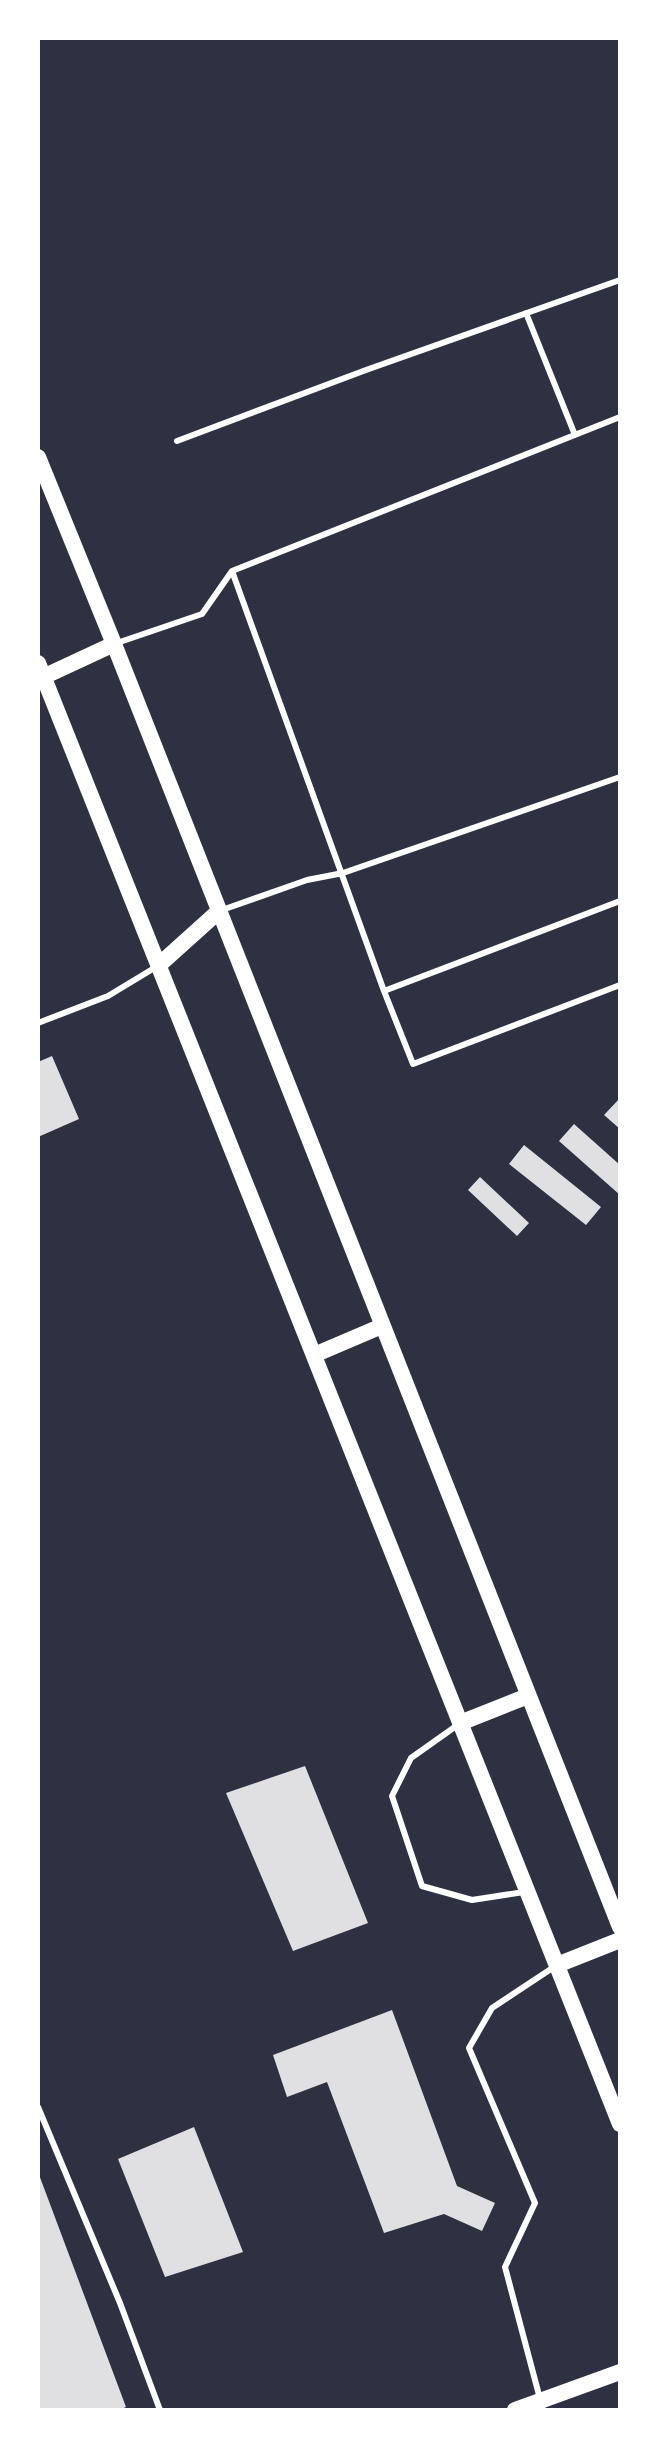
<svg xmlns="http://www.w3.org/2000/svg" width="658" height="2448" font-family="Barlow,sans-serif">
  <rect width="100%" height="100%" fill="#2d3142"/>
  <path fill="#e0e0e3" d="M52,1056l27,63 -41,18v-75z
    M620,1098v31l-16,-14z
    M574,1124l46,41v30l-61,-54z
    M524,1145l77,62 -15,18 -77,-61z
    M480,1177l49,46 -12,13 -49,-46z
    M305,1766l63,157 -75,28 -67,-158z
    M392,2010l65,176 38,17 -13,28 -38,-17 -60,19 -57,-151 -40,15 -14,-42z
    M194,2127l49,125 -78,25 -47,-118z
    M38,2172l88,235 -7,3h-81z"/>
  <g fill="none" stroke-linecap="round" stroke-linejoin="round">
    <path stroke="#fff" stroke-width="6" d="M526,313l49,122
      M177,441l189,-71 254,-90
      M232,571l152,420 236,-90
      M114,644l88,-30 30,-43 388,-154
      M222,910l85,-30 36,-7 277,-96
      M384,991l29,73 207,-79
      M38,1023l70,-27 48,-29
      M459,1724l-48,34 -19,38 30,90 50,14 52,-8
      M38,2107l82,196 40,107
      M543,2410l-38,-143 30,-64 -66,-155 23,-40 62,-41"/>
    <path stroke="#fff" stroke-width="16" d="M38,457l76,187 506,1283
      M38,663l582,1461
      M43,677l71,-33
      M159,965l60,-54
      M314,1355l68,-29
      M460,1723l68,-27
      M557,1965l63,-25
      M515,2410l105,-38"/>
  </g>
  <rect width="658" height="2448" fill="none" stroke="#ffffff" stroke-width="80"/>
</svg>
